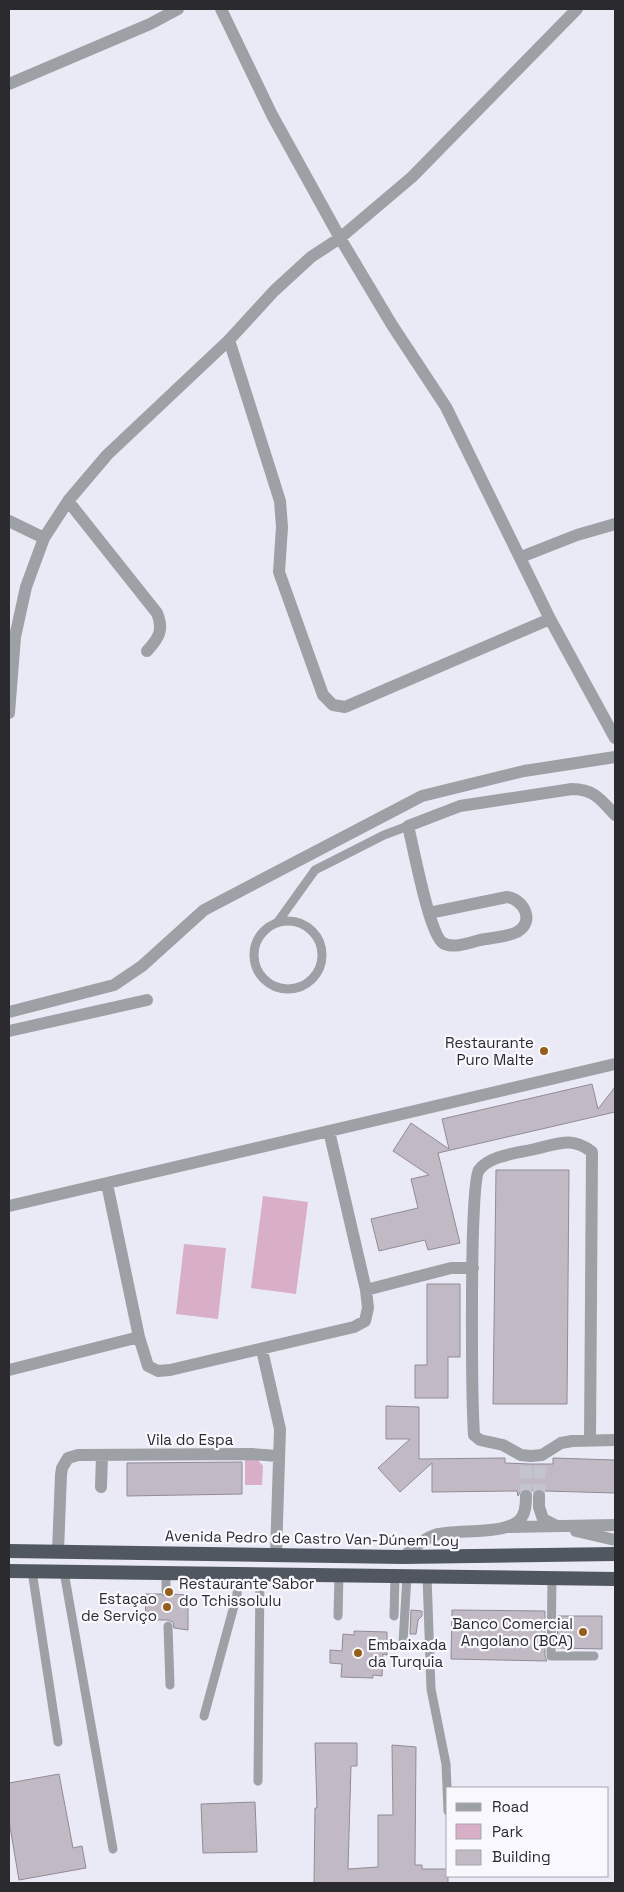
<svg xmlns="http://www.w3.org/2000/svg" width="624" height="1892" font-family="'Space Grotesk',sans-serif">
  <rect width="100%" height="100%" fill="#eaeaf7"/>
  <path fill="#d9afc8" d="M263,1196l45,6 -12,92 -45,-6z
    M184,1244l42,4 -8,71 -42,-5z
    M245,1460h13l5,6 -1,19h-17z"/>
  <path fill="#c1bac5" stroke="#928b96" d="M592,1084l6,25 17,-22v25l-177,41 22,90 -32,7 -3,-10 -46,11 -8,-32 47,-11 -7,-29 18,-4 -36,-24 18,-28 38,26 -7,-30z
    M496,1170h73l-2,234h-74z
    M427,1284h33v73h-12v41h-33v-33h12z
    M386,1406l33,1v52l86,-1v5l25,1h23v-6l62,2v33l-70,-2 -6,-3 -7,3 -6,-3 -4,1 -4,7 -1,-5 -85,1v-29l-32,29 -22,-24 32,-29h-24z
    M242,1462v32l-115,2v-33z
    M145,1594h16l5,3 5,-3 17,1v35l-14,-2 -1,-6 -5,-2h-22z
    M411,1610l11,1v5l-4,4 -2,14h-6z
    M452,1610l93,1v45l2,5 -96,-2z
    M558,1616h44v33l-45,-1z
    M354,1631l33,1v23l-4,-1 -1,22 -9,-1v3l-32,-1 1,-13 -12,-1v-13l12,1 1,-17 11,1z
    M315,1743h42v23h-6l-3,103 30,-2v-52h15l-1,-70 24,2 -1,118h7v4h26v14h-134l1,-75h2z
    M59,1774l14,74 9,-2 4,22 -67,12 -10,-59v-38z
    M255,1802l2,50 -54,1 -2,-49z"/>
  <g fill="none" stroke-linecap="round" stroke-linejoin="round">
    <path stroke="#c4c4cf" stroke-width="12" stroke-dasharray="12 6" stroke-linecap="butt" d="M526,1496v-33
      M539,1496l1,-33"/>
    <path stroke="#9da0a5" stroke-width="9" d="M254 955a34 34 0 1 1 68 0a34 34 0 1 1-68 0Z
      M277,923l38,-53 69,-35 24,-9
      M32,1571l26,171
      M64,1572l49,277
      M166,1573v18
      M427,1576l4,113 15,75 2,47
      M552,1579l-1,77h43
      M338,1616l1,-41
      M394,1616l1,-40
      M168,1626l2,59
      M403,1643l4,-67
      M204,1716l33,-121v-21
      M258,1781l2,-207"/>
    <path stroke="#9da0a5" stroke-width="12" d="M221,9l51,106 68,123 52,87 54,82 104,212 65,119
      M9,84l141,-60 28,-15
      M229,340l51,161 2,26 -3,45 44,123 10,10 12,2 205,-88
      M68,501l89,112c7,17 2,25 -10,38
      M9,521l35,17
      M521,557l56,-22 38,-11
      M9,713l6,-76 11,-50 18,-49 24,-37 39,-46 122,-115 45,-49 37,-34 29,-19 72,-61 165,-168
      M429,913l78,-16c16,2 29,24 10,35 -10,5 -26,6 -37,8 -11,3 -27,9 -37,3 -14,-9 -30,-98 -35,-117l52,-20 112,-17c22,0 29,11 43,26
      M9,1012l105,-27 28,-19 62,-56 218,-114 102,-25 91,-14
      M9,1031l138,-31
      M107,1184l32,153 9,29 10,5 12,-1 184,-43 11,-6 3,-13 -2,-18 -37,-159
      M9,1206l606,-142
      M366,1290l85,-22h22
      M262,1350l18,79 -4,125
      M9,1370l130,-33
      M590,1441l2,-289c-20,-16 -34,-8 -57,-3 -16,4 -45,6 -56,21 -10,13 -7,234 -5,265l6,5 23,5 18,10 10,1 11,-1 19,-12 11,-2 43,-1
      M101,1487l1,-31
      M539,1496v11l4,12 14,7
      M509,1527l106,-2
      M576,1531l39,9
      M58,1551l3,-76 1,-7 6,-10 10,-3 174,-1 26,2
      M403,1557c10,-8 19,-18 32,-22 21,-7 79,2 88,-20 3,-6 3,-13 3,-19"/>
    <path stroke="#515760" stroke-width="14" d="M9,1551l394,6 212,-3
      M9,1571l606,8"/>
  </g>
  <g fill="#965f19" stroke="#f8f8fe" stroke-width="2">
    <circle cx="544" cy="1051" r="5"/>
    <circle cx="169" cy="1592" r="5"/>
    <circle cx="167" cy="1607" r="5"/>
    <circle cx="583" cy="1632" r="5"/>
    <circle cx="358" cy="1653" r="5"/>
  </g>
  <g text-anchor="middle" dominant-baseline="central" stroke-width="4.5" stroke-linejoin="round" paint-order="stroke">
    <g font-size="15" fill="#2a2a2f" stroke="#f8f8fe" text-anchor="end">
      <text x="534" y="1042">Restaurante<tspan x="534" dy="17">Puro Malte</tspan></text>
      <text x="179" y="1583" text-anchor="start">Restaurante Sabor<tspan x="179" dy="17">do Tchissolulu</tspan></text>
      <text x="157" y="1598">Estaçao<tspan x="157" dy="17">de Serviço</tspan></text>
      <text x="573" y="1623">Banco Comercial<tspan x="573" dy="17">Angolano (BCA)</tspan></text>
      <text x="368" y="1644" text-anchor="start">Embaixada<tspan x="368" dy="17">da Turquia</tspan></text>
    </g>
    <g font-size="15" fill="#2a2a2f" stroke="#f8f8fe">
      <text x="190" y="1439">Vila do Espa</text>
      <text transform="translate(312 1538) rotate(1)">Avenida Pedro de Castro Van-Dúnem Loy</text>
    </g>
  </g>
  <rect width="624" height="1892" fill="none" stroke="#2a2a2f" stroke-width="20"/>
  <rect x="446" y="1787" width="162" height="90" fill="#f8f8fe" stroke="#a6a6ab"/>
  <rect x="456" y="1803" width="25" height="8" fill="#9da0a5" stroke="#a6a6ab"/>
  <text x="492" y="1812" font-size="15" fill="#2a2a2f">Road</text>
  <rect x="456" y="1824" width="25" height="15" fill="#d9afc8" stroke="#a6a6ab"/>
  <text x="492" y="1837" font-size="15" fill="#2a2a2f">Park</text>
  <rect x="456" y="1850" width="25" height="15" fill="#c1bac5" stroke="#a6a6ab"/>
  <text x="492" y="1862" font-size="15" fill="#2a2a2f">Building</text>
</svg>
